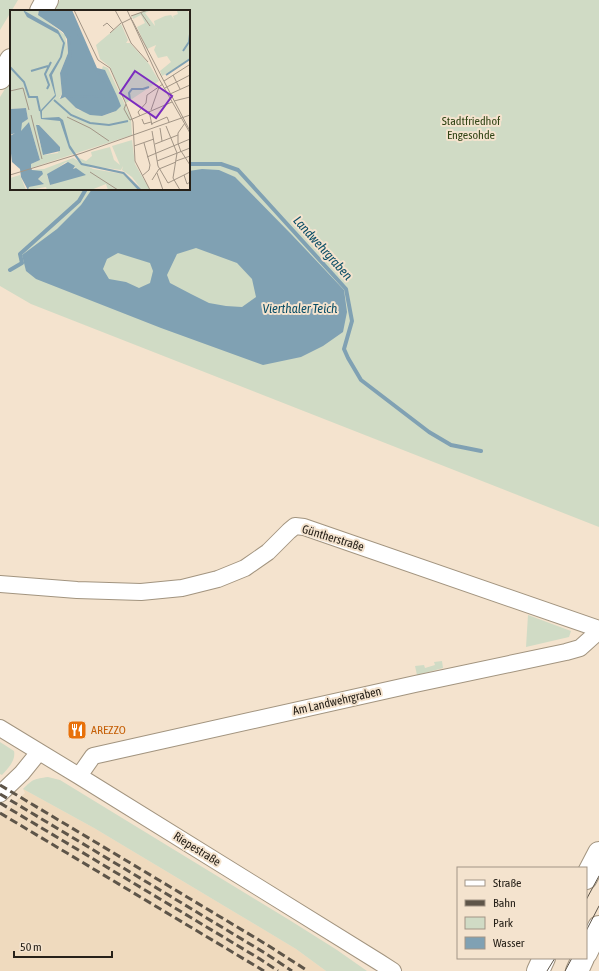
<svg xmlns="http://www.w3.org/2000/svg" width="599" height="971" font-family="'Asap Condensed',sans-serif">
  <rect width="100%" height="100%" fill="#f4e3ce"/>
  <path fill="#efdabe" d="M23,789l71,39 202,121 30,22h-326v-156l25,-22z"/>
  <path fill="#d0dbc5" d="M0,0h18l-18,30z
    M60,0h539v527l-568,-223 -31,-18v-189l11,-18v110h178v-178h-136z
    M528,615l43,16 -2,6 -43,10z
    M442,661l1,7 -26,7 -2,-9 9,-1 1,3 10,-3 -1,-3z
    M0,742l14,9c2,10 -6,17 -12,24l-2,-1z
    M48,777l12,3 231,141 46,29 30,21h-41l-30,-22 -202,-121 -71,-39c10,-10 11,-10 25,-12z"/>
  <path fill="#80a1b3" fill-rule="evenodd" d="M202,169l17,1 16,7 57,58 52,55 3,22 -4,20 -20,14 -22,11 -38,8 -102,-37 -125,-49 -10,-8 -4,-16 35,-26 24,-24 11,-16h97v-18zM196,248l41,15 15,16 4,18 -14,10 -16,-1 -17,-3 -18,-9 -21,-11 -3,-8 10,-21zM118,253l32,10 3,8 -3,12 -11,5 -13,-6 -17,-3 -6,-10 4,-10z"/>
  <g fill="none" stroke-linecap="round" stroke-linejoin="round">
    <path stroke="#80a1b3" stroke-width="4" d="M189,164h32l17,6 108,119 6,32 -8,28 4,9 13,22 68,52 22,13 30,6
      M10,270l12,-7 -2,-9 59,-53 7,-12"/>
    <g stroke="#a2947f" stroke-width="18">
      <path id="street" d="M0,584l77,6 64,2 41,-4 36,-9 27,-11 23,-16 21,-21 6,-5 9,1 295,102
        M0,728l79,48 300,186 14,9
        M79,776l14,-20 322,-72 151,-32 14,-4 19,-17
        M0,794l22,-21 17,-21"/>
    </g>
    <g stroke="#a2947f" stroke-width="24">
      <path id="secondary" d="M41,11l6,-11
        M0,78l11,-18
        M586,878l13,-25
        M586,953l13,-26
        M538,971l6,-13
        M577,971l6,-13"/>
    </g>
    <use href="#street" stroke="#fff" stroke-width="16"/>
    <use href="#secondary" stroke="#fff" stroke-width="22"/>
    <path stroke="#5e5549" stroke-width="1" d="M586,900l13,-24
      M586,931l13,-25
      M547,971l8,-13
      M565,971l7,-13"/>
    <path stroke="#5e5549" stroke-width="3" stroke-dasharray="8 4" stroke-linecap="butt" d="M0,785l269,161 39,25
      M0,794l265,159 27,18
      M0,803l260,156 18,12
      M0,813l264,158"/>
  </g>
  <defs>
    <g id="restaurant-square" transform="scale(1)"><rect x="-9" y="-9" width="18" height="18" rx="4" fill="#e8710a" stroke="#f4e3ce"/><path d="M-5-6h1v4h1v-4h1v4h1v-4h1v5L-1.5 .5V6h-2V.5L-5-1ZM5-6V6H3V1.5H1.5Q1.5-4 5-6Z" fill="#fff"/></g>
  </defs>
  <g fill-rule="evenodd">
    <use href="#restaurant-square" x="77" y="730"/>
  </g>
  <g text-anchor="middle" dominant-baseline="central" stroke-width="4" stroke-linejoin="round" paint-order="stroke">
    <g font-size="12" fill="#314415" stroke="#f4e3ce">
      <text x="471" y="121">Stadtfriedhof<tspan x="471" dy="14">Engesohde</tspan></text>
    </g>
    <g font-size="12" fill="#272119" stroke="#f4e3ce">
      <text transform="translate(333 538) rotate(17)">Güntherstraße</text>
      <text transform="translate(337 701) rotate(-13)">Am Landwehrgraben</text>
      <text transform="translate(197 849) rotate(32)">Riepestraße</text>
    </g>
    <g font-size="12" fill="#c56008" stroke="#f4e3ce" text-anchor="start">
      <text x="91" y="730">AREZZO</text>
    </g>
    <g font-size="13" font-style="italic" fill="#094d66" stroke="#f4e3ce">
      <text transform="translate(323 248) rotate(48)">Landwehrgraben</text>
      <text x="300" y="308">Vierthaler Teich</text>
    </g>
  </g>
  <g transform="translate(10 10)">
    <rect width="180" height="180" fill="#f4e3ce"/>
    <path d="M0,0h29l-1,4 27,21 3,18 -8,20 2,21 -3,4 6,-1 13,13 24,6 12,-4 6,-6 -18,-37 1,-3 5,2 23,50 1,17 -101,33v-4l9,-4 -11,-38 -12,23 -5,1 10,-23 6,-4 -2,-11 -16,1zM28,114l22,23 -2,6 -14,2 -5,-14zM135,0h6l-6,3 10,13 -1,-5 11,-5 6,-1 3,4 -1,-3 5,-2 -1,-3 10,-1 3,5v45l-28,16 -2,-5 11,-9 -4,-6 -9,2 -4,-8 2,-5 -9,4 -10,-22 8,-4 -4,-8 -8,4 -1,-3zM111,14l7,16 -2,3h4l19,21 10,17 -33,22 -16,-36 -10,-8 -4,-14zM122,130l3,24 15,26h-8l-10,-13 -10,-7 1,-4 -2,4 -29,-4 -10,-3 -5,-6 9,4 6,-5 -1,-4 19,-5 4,13 6,5 -8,-19zM63,148l20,11 30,5 15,16h-30l-2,-6 -15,6h-44l-1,-3 -18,3 1,-3 14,-4 -5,-4 4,-3 -10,-6 12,-1zM56,152l9,5 -2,2 10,4 -33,12 -3,-10zM10,165l6,15h-16v-12z" fill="#d0dbc5" fill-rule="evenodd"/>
    <path d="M13,0l35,20 7,13 -3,14 -10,18 4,21 -14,15v7l17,-1 4,3 7,25 12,18 42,9 18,18h-4l-15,-16 -42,-9 -12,-17 -9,-27 -19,-2 -1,-8 15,-16 -6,-20 11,-18 3,-14 -5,-9 -31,-17zM29,0h33l25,58 8,2 12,26 4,10 -5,5 -14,5 -12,-1 -14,-7 -11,-11 -5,2 2,-5 -2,-21 8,-20 -1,-14 -4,-7 -25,-17zM16,98l2,11 -6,4 -1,8 8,-9 11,38 -9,4v4l1,2 10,1 1,3 -5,5 6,5 -15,3 -1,3 -7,-13 -1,-8 -8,-7 -2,-17v-9l5,-3 -5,2v-26zM26,115h3l21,22v4l-17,4zM58,152l7,4 -2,3 3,-1 10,7 -36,10 -3,-11z" fill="#80a1b3"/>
    <path fill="none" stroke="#80a1b3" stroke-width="2" d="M29,0l30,26 2,19 -8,36 5,5 47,1 -19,-26 -29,-61M173,41l6,-9 1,-8M0,57l14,15 5,15h8l3,14M21,61l17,-5M156,65l24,-16M37,79l2,-4 -4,-11 6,-12M44,90l17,15 19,8 19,2 19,-4M120,90l-1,-7 3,-4h11l6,-2"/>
    <path fill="none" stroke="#a29586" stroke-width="1" d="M64,0l24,50 12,8 16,36 7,18 2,39 15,29M105,0l7,13 10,-5M117,0l31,67 32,56M131,3l9,13M121,6l17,-6M122,10l58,111M112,13l9,20 17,19M93,16l4,-3 7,7M100,23l11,-10M163,65l7,14M154,71l25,-16M155,78l25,-13M0,81l13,-3 6,22M160,84l20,-9M164,91l16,-4M116,94l-2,5 6,11 42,-18M141,100l8,-23M139,101l3,14M21,105l11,44M130,106l-2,-4 8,-9 1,-8 16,-11M57,107l23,11 19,13M132,109l2,5 7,-2M141,114l16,-7 2,5M156,116l11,27 -4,25 7,12M150,118l2,13M142,121l6,35 10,17M145,134l23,-9M124,136l20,-7M171,141l9,14M171,142l-3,-9v-10l7,-10M137,147l43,-18M147,151l33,-13M166,151l14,-5M80,162l28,18M147,163l6,17M0,165l72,-22 108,-38M174,165l3,9 3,-2M132,166l7,-6 1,-5 -6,-22M142,170l7,-11 17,-7M158,173l22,-11"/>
    <path fill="#7b2cbf" fill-opacity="0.15" stroke="#7b2cbf" stroke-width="2" d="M125,61l37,25 -16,22 -36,-25z"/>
    <rect width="180" height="180" fill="none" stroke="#272119" stroke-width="2"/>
  </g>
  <rect x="457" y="867" width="130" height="92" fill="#f4e3ce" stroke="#a29586"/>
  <rect x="465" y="880" width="20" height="6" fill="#ffffff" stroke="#a29586"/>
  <text x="493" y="887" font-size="12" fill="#272119">Straße</text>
  <rect x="465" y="900" width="20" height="6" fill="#5e5549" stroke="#a29586"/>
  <text x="493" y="907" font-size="12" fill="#272119">Bahn</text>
  <rect x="465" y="917" width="20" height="12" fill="#d0dbc5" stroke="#a29586"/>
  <text x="493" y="927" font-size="12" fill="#272119">Park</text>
  <rect x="465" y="937" width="20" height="12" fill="#80a1b3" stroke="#a29586"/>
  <text x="493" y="947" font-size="12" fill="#272119">Wasser</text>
  <path d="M14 951v6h98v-6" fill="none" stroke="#272119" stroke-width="2"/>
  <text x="20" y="951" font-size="12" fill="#272119" stroke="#f4e3ce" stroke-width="3" paint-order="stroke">50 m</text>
</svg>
